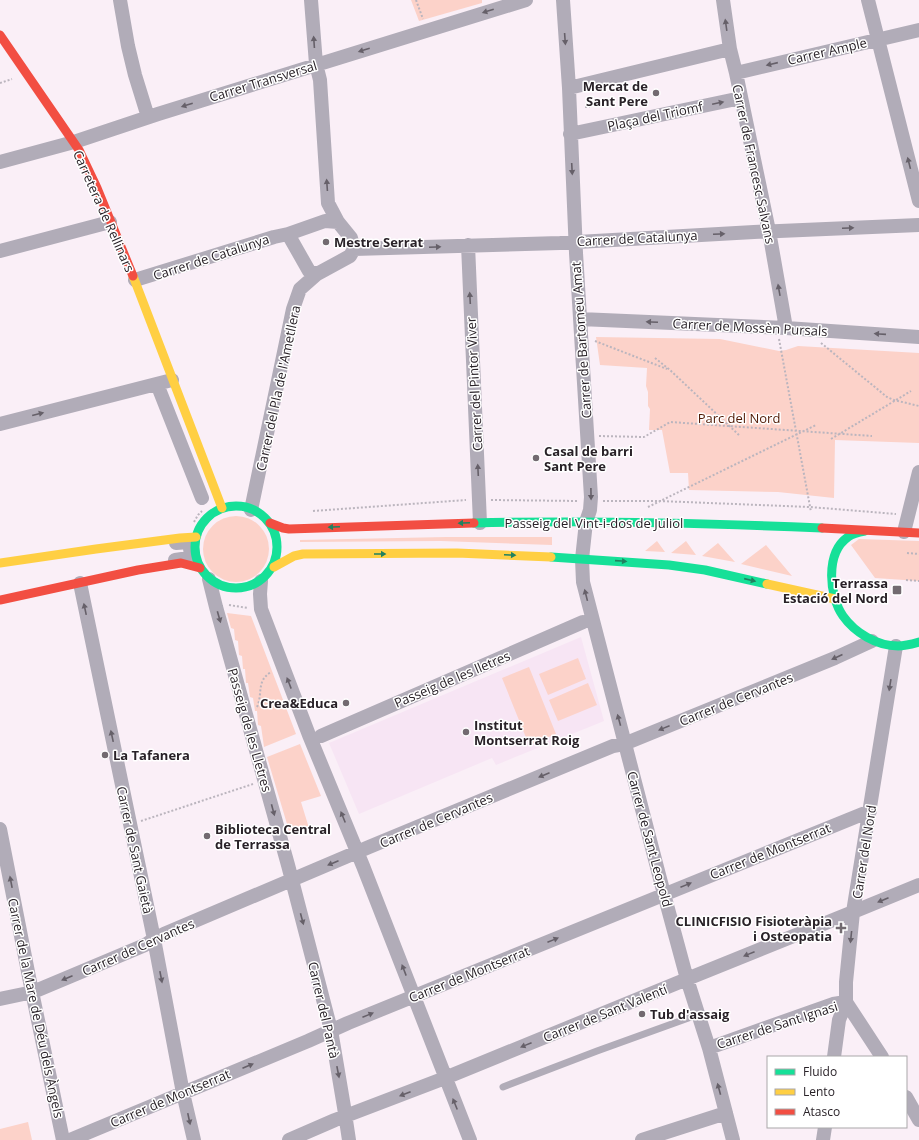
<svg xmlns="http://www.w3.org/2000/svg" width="919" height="1140" font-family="'Open Sans',sans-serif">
  <rect width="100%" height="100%" fill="#faeff7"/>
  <path fill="#f7e5f4" d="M581,637l23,84 -108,44 -4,-7 -133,56 -30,-71z"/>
  <path fill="#fcd2c9" d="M411,0h71v3l-63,18z
    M596,337l124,2 59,12 7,-1 12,-4 121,7v90l-84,-3 -1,58 -56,-6 -89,-2 -1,-17h-18l-8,-43h-13l1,-21 -2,-3v-14l-2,-6 1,-18 -47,-3z
    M203 549a33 33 0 1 1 66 0a33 33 0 1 1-66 0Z
    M446,537h106v8l-111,-4 -141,1v-2z
    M859,539l60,2v40l-44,-3 -24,-33z
    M657,541l8,11 -20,-1z
    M686,541l10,14 -25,-2z
    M718,543l17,19 -33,-6z
    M766,545l26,31 -51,-12z
    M227,613l24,3 45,118 -32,13 -3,-21 -3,-1 -1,-14h-2l-2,-13 -3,-1 -2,-14h-2l-1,-14h-2l-1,-13 -3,-1 -1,-14 -3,-1 -1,-11 -3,-1z
    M578,658l8,21 -38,16 -9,-21z
    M529,667l27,67 -27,11 -27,-67z
    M588,683l9,22 -39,16 -9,-21z
    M300,744l21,52 -20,6 8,26 -19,6 -23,-77z
    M28,1122l4,18h-32v-11z"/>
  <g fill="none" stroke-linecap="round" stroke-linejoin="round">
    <path stroke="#bbb5be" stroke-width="2" stroke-dasharray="2 2" stroke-linecap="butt" d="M416,0l7,19
      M0,83l12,-4
      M585,107h5
      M779,339l32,173
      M595,341l72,28
      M821,343l66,54 7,3 25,6
      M655,358l15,12 70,66
      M599,436l45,1 26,-15 202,14
      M831,439l80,-48
      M491,500l87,1
      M603,501h56l151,6 86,7
      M648,507l168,-82
      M313,511l153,-11
      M194,522l4,-7 4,-4
      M907,553l12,1
      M906,580l13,1
      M229,605l19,3
      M257,707c6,-13 -1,-26 14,-35
      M141,821l112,-37"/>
    <path stroke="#b1acb8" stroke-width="7" d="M503,1087l94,-36 97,-35 4,-4"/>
    <path stroke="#b1acb8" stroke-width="14" d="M120,0l8,46 7,29 13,42
      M311,0l5,64 4,16 8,123 10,19
      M563,0l6,88 7,165 15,244 -1,13 -4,12 -4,37 1,23 81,312 23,85 22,69 24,92
      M723,0l7,49 6,24 33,158 17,97
      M868,0l51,201
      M736,73l183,-43
      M569,88l161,-39
      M570,134l171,-36
      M0,162l74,-20 84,-28 368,-114
      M325,221l13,1 13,16 3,11 -4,7 -33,18 -8,-3 -21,-37z
      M468,245l12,278
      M354,249l206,-6 194,-11 165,-7
      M0,251l110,-29
      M135,280l139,-43 14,-3
      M580,319l206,9 133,9
      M157,384l45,114
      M0,424l172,-44
      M251,510l42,-201 7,-20 17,-15
      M904,532l15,-60
      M175,560l14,-2 2,-3 -2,-13 -13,1
      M209,579l7,28 72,258 43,165 13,77 5,33
      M261,581l-1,13 1,15 48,126 54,131 107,274
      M80,583l74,356 29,154 11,47
      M321,736l262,-114
      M0,829l30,153 33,158
      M0,999l33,-7 112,-47 9,-6 10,-5 205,-87 244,-101 11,-2 211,-86 37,-17
      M846,1002l36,55
      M709,1048l124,-44 13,-2
      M834,1057l5,-37 7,-18v-20l7,-70 43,-266
      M906,1097l13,23
      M70,1140l238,-99 40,-18 522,-212
      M289,1140l46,-20 110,-42 242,-99 166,-67 66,-27
      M642,1140l84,-27
      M823,1140l2,-13"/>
    <path stroke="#16e098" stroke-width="9" d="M195 547a41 41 0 1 1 82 0a41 41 0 1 1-82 0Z
      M474,523c116,-3 232,0 348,5
      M865,531c-6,1 -12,2 -17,6 -23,16 -19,59 -5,79 12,17 34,30 55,30 7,0 14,-2 21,-4
      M551,557l118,8 36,5 62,14"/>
    <path stroke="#ffcf43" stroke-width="9" d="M133,276l89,232
      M0,563l96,-14 84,-11 16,-1
      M274,567l20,-11 9,-2 154,-1 94,4
      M767,584l68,15"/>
    <path stroke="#f24e42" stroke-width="9" d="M0,35l79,115 18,38 36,88
      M270,523l13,5 6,1 185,-6
      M822,528l97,5
      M0,600l138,-30 43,-7 19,5"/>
  </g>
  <defs><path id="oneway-solid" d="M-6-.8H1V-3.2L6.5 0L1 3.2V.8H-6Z"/></defs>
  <g fill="#666069">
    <use href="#oneway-solid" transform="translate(488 11) rotate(163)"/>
    <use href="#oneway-solid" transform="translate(726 25) rotate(-98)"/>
    <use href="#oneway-solid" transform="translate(565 39) rotate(86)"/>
    <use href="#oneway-solid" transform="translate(314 42) rotate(-94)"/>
    <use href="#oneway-solid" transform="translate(364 50) rotate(163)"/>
    <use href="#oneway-solid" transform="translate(772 64) rotate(167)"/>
    <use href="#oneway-solid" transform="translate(718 103) rotate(-12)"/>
    <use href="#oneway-solid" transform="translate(187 105) rotate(163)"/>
    <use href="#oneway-solid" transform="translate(909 163) rotate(-104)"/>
    <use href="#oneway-solid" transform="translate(572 169) rotate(87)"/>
    <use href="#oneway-solid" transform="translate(327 185) rotate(-94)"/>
    <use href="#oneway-solid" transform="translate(848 228) rotate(-2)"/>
    <use href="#oneway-solid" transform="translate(719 234) rotate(-3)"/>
    <use href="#oneway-solid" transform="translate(435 247) rotate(-2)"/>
    <use href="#oneway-solid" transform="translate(779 290) rotate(-100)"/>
    <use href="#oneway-solid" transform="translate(470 298) rotate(-93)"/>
    <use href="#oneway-solid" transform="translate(652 322) rotate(-178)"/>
    <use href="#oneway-solid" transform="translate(880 334) rotate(-176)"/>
    <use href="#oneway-solid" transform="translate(38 414) rotate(-14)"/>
    <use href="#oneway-solid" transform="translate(478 470) rotate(-93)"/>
    <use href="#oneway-solid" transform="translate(591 494) rotate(89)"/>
    <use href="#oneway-solid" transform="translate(586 595) rotate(-104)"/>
    <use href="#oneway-solid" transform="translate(85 609) rotate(-102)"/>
    <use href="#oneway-solid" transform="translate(219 617) rotate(74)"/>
    <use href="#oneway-solid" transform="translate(837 657) rotate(156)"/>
    <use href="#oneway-solid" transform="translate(289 683) rotate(-111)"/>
    <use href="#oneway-solid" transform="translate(890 685) rotate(99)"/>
    <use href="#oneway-solid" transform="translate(619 720) rotate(-105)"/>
    <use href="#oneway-solid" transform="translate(664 728) rotate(158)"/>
    <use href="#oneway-solid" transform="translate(112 736) rotate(-102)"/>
    <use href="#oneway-solid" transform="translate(544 775) rotate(157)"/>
    <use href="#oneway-solid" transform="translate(273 810) rotate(75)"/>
    <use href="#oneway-solid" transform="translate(343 817) rotate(-112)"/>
    <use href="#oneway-solid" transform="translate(333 863) rotate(157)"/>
    <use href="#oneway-solid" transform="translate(11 882) rotate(-101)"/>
    <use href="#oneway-solid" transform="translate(686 885) rotate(-22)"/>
    <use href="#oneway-solid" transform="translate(883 900) rotate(157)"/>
    <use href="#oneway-solid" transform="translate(302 919) rotate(75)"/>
    <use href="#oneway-solid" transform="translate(851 937) rotate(96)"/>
    <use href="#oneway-solid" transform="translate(553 940) rotate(-22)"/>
    <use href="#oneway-solid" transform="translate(749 954) rotate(158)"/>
    <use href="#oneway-solid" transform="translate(404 970) rotate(-111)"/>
    <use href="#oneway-solid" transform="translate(161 977) rotate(79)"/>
    <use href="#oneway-solid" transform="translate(67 978) rotate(157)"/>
    <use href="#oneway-solid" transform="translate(368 1015) rotate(-22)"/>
    <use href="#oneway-solid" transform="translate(526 1045) rotate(158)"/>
    <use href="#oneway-solid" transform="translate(248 1066) rotate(-23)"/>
    <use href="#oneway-solid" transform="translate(338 1072) rotate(79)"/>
    <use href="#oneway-solid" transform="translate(719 1089) rotate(-105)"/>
    <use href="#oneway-solid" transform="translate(405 1094) rotate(159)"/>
    <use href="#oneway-solid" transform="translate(455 1104) rotate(-112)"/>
    <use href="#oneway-solid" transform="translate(189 1119) rotate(78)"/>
  </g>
  <g fill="#208160">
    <use href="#oneway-solid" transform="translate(464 523) rotate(178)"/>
    <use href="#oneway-solid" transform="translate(334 527) rotate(178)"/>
    <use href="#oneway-solid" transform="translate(380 554)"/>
    <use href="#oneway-solid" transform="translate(510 555) rotate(2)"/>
    <use href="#oneway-solid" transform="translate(621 561) rotate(4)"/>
    <use href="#oneway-solid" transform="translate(750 580) rotate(13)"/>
  </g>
  <g fill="#726a70" stroke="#fff" stroke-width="1.5">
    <circle cx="656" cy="93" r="4"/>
    <circle cx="326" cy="242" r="4"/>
    <circle cx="536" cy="458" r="4"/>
    <rect x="892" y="585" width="10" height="10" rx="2"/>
    <circle cx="346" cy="703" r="4"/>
    <circle cx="466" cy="732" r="4"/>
    <circle cx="105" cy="755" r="4"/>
    <circle cx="207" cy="836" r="4"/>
    <path d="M839 922h4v4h4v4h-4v4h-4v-4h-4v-4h4z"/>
    <circle cx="642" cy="1014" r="4"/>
  </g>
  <g text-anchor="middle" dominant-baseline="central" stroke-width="3" stroke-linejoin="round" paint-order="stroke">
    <g font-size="13" fill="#292228" stroke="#fff">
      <text transform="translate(827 51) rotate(-13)">Carrer Ample</text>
      <text transform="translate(263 81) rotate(-17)">Carrer Transversal</text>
      <text transform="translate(655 116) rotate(-12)">Plaça del Triomf</text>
      <text transform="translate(754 164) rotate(78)">Carrer de Francesc Salvans</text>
      <text transform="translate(104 211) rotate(66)">Carretera de Rellinars</text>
      <text transform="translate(637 238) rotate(-3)">Carrer de Catalunya</text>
      <text transform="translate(211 257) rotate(-18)">Carrer de Catalunya</text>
      <text transform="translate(750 327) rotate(3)">Carrer de Mossèn Pursals</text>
      <text transform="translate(581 340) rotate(-94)">Carrer de Bartomeu Amat</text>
      <text transform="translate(474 384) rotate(-93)">Carrer del Pintor Viver</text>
      <text transform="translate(278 388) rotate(-78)">Carrer del Pla de l'Ametllera</text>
      <text x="594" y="523">Passeig del Vint-i-dos de Juliol</text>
      <text transform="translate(452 679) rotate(-23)">Passeig de les lletres</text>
      <text transform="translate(736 699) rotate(-22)">Carrer de Cervantes</text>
      <text transform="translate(250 730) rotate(74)">Passeig de les Lletres</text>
      <text transform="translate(436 820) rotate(-23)">Carrer de Cervantes</text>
      <text transform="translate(650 839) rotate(75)">Carrer de Sant Leopold</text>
      <text transform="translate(135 850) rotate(78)">Carrer de Sant Gaietà</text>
      <text transform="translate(770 851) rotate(-22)">Carrer de Montserrat</text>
      <text transform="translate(864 852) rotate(-81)">Carrer del Nord</text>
      <text transform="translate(138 947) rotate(-24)">Carrer de Cervantes</text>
      <text transform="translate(469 974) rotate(-22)">Carrer de Montserrat</text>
      <text transform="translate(36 1008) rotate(78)">Carrer de la Mare de Déu dels Àngels</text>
      <text transform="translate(324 1010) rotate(77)">Carrer del Pantà</text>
      <text transform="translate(605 1013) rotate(-22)">Carrer de Sant Valentí</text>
      <text transform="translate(777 1025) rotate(-18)">Carrer de Sant Ignasi</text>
      <text transform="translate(170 1098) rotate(-23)">Carrer de Montserrat</text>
    </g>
    <g font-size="13" font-weight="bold" fill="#292228" stroke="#fff" text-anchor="start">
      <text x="648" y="86" text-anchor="end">Mercat de<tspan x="648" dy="15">Sant Pere</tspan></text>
      <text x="334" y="242">Mestre Serrat</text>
      <text x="544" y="451">Casal de barri<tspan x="544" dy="15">Sant Pere</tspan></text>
      <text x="888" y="583" text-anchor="end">Terrassa<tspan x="888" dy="15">Estació del Nord</tspan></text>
      <text x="338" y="703" text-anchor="end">Crea&amp;Educa</text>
      <text x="474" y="725">Institut<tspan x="474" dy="15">Montserrat Roig</tspan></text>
      <text x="113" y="755">La Tafanera</text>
      <text x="215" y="829">Biblioteca Central<tspan x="215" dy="15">de Terrassa</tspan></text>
      <text x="832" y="921" text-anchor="end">CLINICFISIO Fisioteràpia<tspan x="832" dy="15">i Osteopatia</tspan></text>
      <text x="650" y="1014">Tub d'assaig</text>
    </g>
    <g font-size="13" fill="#511b05" stroke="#fff">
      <text x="739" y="418">Parc del Nord</text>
    </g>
  </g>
  <rect x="767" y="1056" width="140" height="72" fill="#ffffff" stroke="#a9a7a9"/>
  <rect x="775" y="1069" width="20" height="6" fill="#16e098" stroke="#a9a7a9"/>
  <text x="803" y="1076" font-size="12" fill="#292228">Fluido</text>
  <rect x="775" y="1089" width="20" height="6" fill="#ffcf43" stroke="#a9a7a9"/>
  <text x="803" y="1096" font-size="12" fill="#292228">Lento</text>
  <rect x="775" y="1109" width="20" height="6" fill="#f24e42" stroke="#a9a7a9"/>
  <text x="803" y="1116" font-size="12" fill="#292228">Atasco</text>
</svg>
